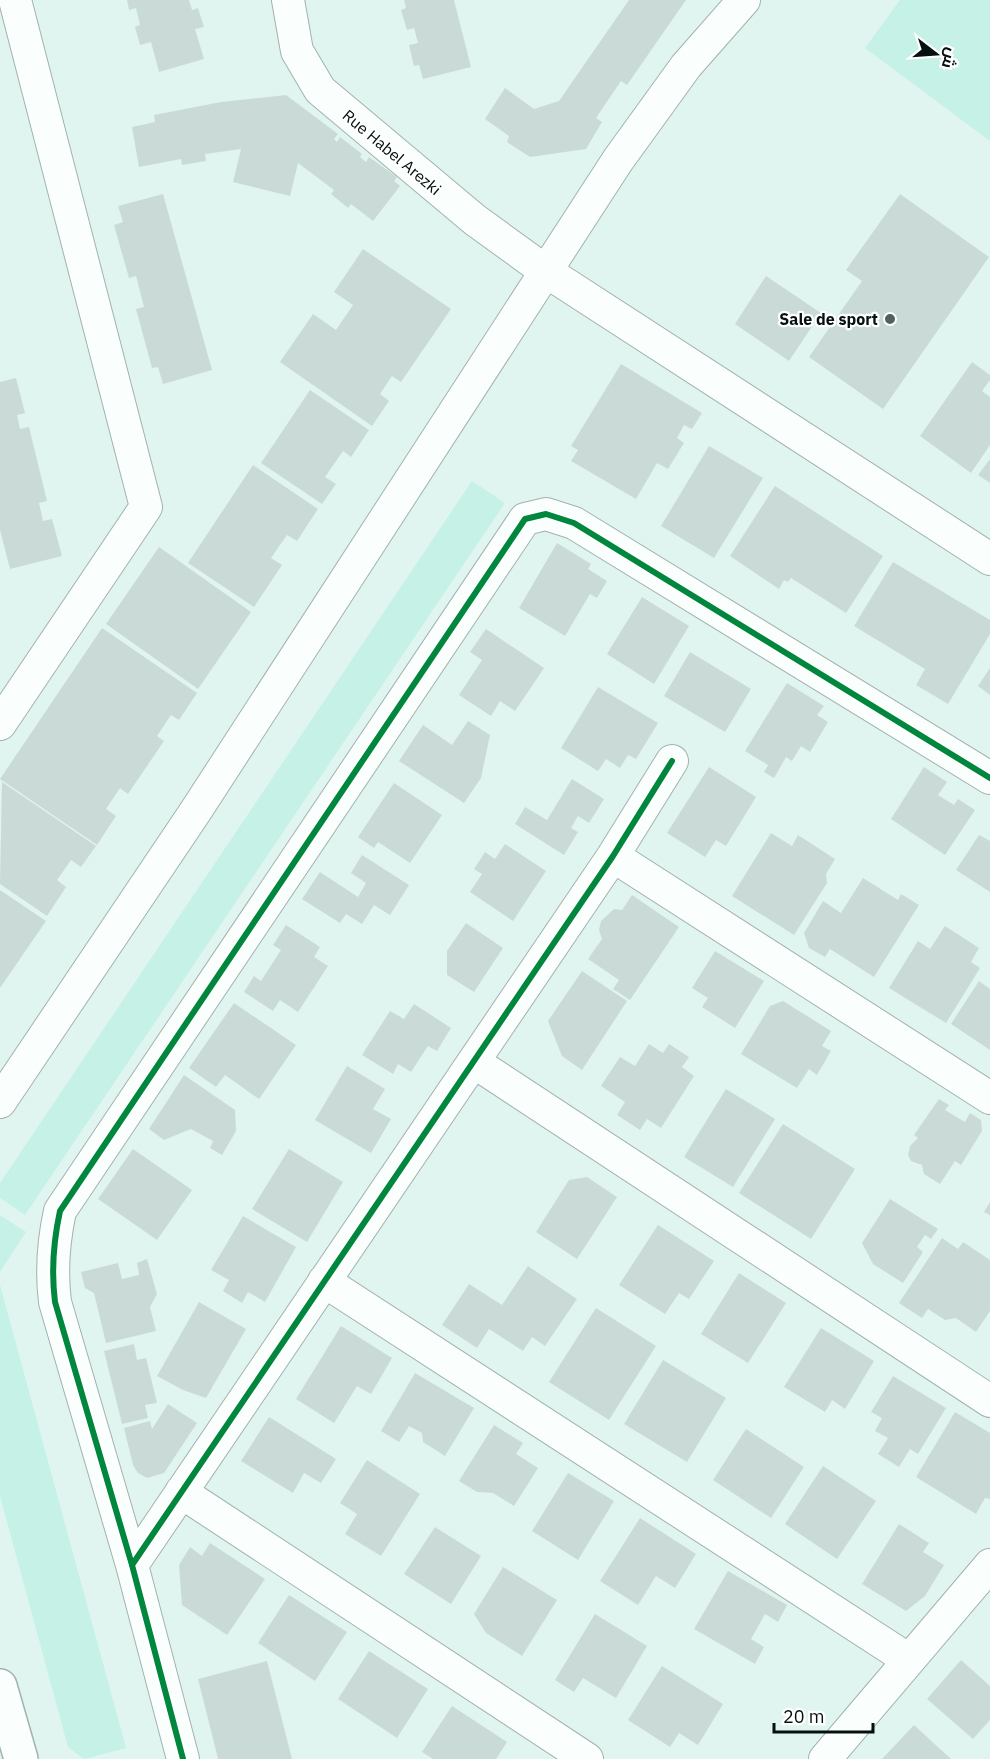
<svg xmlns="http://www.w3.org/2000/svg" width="990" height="1759" font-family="'IBM Plex Sans',Cairo,sans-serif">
  <rect width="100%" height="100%" fill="#e0f5f0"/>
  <path fill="#c5f1e7" d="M900,0h90v141l-125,-93z
    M472,481l33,22 -480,712 -25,-17v-15z
    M0,1215l26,17 -26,40z
    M0,1285l126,463 -42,11 -16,-12 -68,-251z"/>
  <path fill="#cadbd7" d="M127,0h62l3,10 6,-2 6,19 -9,2 9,30 -45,13 -8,-30 -11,3 -5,-18 5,-2 -4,-17 -7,2z
    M404,0h50l17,67 -48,12 -4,-14 -5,1 -5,-21 9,-2 -4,-15 -7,2 -6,-20 5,-2z
    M629,0h57l-59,85 -6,-4 -25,37 6,4 -16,27 -56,8 -23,-15 2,-6 -24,-17 20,-31 29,21 25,-8z
    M286,95l52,39 -4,5 3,3 3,-5 22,17 -2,3 6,5 3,-5 28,20 -3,4 6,5 -27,35 -22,-17 -3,4 -17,-14 3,-4 -36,-27 -8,33 -57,-14 8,-33 -36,5 1,7 -24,4 -1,-6 -42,8 -7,-40 23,-5 -1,-7 67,-13z
    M163,194l49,176 -49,14 -5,-17 -6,1 -16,-59 8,-2 -8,-31 -7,2 -15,-53 9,-3 -5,-16z
    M900,194l89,63 -106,152 -74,-52 53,-76 -16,-11z
    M363,249l88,60 -50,73 -9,-6 -12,18 9,7 -17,25 -92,-64 33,-48 23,16 17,-25 -19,-13z
    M766,276l55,37 -32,48 -54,-37z
    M972,362l18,13v5l-8,11 8,6v48l-19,28 -51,-37z
    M621,364l81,49 -10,16 -8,-4 -7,13 7,5 -16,26 -11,-6 -21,36 -65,-38 7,-11 -7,-4z
    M16,378l9,35 -8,2 3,14 9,-2 18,74 -8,2 4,18 9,-2 10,37 -52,13 -10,-39v-148z
    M310,390l59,40 -18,27 -8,-6 -18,26 11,7 -14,20 -61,-41z
    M709,446l54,32 -49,80 -53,-32z
    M990,459v24l-12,-8z
    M253,465l65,44 -21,32 -10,-6 -16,23 11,7 -28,42 -66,-44z
    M775,486l108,70 -37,57 -55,-35 -3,4 -4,-2 -5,9 -49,-33z
    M557,543l34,21 -3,5 19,12 -10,17 -7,-4 -25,42 -46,-28z
    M159,547l92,65 -53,77 -92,-65z
    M893,562l97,58v14l-42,70 -32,-19 9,-16 -71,-43z
    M642,597l47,29 -35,58 -47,-30z
    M102,628l95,65 -18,27 -8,-5 -14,21 7,5 -36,53 -8,-6 -14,21 10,7 -19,29 -97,-66z
    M486,629l58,39 -29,43 -15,-10 -9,15 -32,-21 23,-35 -12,-8z
    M690,652l61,37 -26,43 -61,-36z
    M990,668v27l-12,-9z
    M787,683l37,23 -7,9 11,7 -18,30 -9,-6 -9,15 -6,-4 -12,21 -10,-6 4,-7 -23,-14z
    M598,687l60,36 -22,36 -8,-4 -8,13 -14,-9 -8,12 -37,-23z
    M468,721l22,14 -9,43 -17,25 -65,-42 24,-36 29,20z
    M709,767l47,30 -30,49 -10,-6 -11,17 -38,-24z
    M924,767l23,15 -9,13 16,10 4,-6 17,11 -30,45 -54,-36z
    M572,779l32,20 -15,24 -11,-7 -7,12 7,4 -14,23 -49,-31 10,-17 22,13z
    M2,782l94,64 -15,21 -10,-7 -14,20 9,7 -19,29 -47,-32z
    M394,783l48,32 -32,48 -32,-21 -4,6 -16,-11z
    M771,833l21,13 6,-11 37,24 -9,15 1,9 -33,52 -62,-39z
    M979,835l11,6v51l-34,-22z
    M505,844l41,27 -33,50 -43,-29 12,-18 -8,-5 11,-17 10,7z
    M362,855l47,30 -19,30 -16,-10 -12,19 -16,-10 -6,9 -38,-24 18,-27 38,25 8,-14 -15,-10z
    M863,878l35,22 3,-6 18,11 -45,72 -44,-28 -5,8 -16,-9 -5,-15 19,-32 18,12z
    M0,890l46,31 -46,67z
    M632,895l47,32 -49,73 -17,-11 6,-9 -31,-21 14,-20 -3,-9 2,-9 13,-12 8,1z
    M466,923l37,25 -29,44 -27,-17v-24z
    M286,925l34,22 -6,10 14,9 -30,46 -18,-12 -7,11 -29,-19 10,-16 7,5 20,-31 -8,-5z
    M945,926l34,22 -8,14 9,6 -34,55 -57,-35 29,-47 12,8z
    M715,951l49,30 -29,47 -33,-21 6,-9 -16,-10z
    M582,971l45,30 -45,69 -20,-14 -14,-35z
    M979,981l11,8v61l-39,-26z
    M783,1001l48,30 -9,15 9,5 -14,24 -8,-6 -12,19 -56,-34 29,-48z
    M234,1003l62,42 -37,54 -34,-24 -9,12 -27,-19z
    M414,1004l37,24 -14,23 -9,-5 -17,26 -13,-8 -5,10 -31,-19 28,-44 14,8z
    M649,1044l14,9 6,-9 20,13 -7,10 12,9 -33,52 -14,-9 -7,11 -23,-15 8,-13 -24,-16 19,-29 15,9z
    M347,1066l38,23 -12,20 18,10 -20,34 -56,-33z
    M184,1075l51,35 1,21 -14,24 -12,-7 3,-7 -22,-12 -27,11 -15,-11z
    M726,1089l49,30 -42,68 -49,-30z
    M939,1099l10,6 -4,5 20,12 5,-9 11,7 1,11 -21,34 -6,-4 -15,23 -16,-10 -2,-9 -11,-4 -3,-6 2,-9 8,-8 -4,-3z
    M783,1124l72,45 -44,70 -72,-46z
    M133,1149l59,41 -35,50 -59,-41z
    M289,1149l54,33 -36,60 -55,-33z
    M587,1177l30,20 -40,62 -41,-27 33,-52z
    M890,1199l48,30 -7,10 -6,-4 -8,12 6,5 -20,31 -30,-19 -11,-21z
    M990,1202v13l-6,-3z
    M243,1216l53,31 -31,55 -17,-10 -6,11 -19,-12 6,-11 -18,-10z
    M658,1225l56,36 -25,38 -10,-6 -14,21 -46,-29z
    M942,1238l16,11 5,-7 27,18v51l-14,21 -20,-14 -11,2 -17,-11 -6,9 -23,-15z
    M147,1259l10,35 -7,13 6,24 -50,12 -12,-50 -9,-5 -4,-16 37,-9 4,16 17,-4 -2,-12z
    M528,1266l49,33 -32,47 -13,-9 -9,14 -34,-22 -12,19 -35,-23 27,-41 33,21z
    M739,1273l47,30 -38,60 -47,-29z
    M199,1302l47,27 -40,69 -23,-8 -26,-14z
    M596,1308l60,38 -47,74 -60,-38z
    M341,1326l51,32 -21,36 -14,-8 -23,37 -38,-24z
    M821,1328l53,33 -29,48 -13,-9 -7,12 -41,-25z
    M134,1344l3,16 9,-2 11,45 -12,2 3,13 -26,6 -18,-73z
    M663,1360l63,38 -39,64 -63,-38z
    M415,1373l59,35 -29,48 -22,-14 -1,-9 -13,-7 -10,16 -18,-11z
    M893,1376l53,32 -28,46 -8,-5 -11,18 -21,-13 10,-16 -13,-7 7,-13 -11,-6z
    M168,1404l29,19 -33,50 -17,5 -9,-5 -5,-8 -9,-37 26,-7 2,8z
    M955,1412l35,21v66l-5,-1 -9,16 -60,-37z
    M269,1417l67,42 -15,24 -17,-10 -11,20 -52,-32z
    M494,1425l29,18 -7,11 22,14 -24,38 -21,-13 -16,-1 -18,-11z
    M746,1429l58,38 -33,51 -58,-38z
    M367,1460l53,34 -39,62 -36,-22 12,-20 -17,-11z
    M823,1466l53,35 -39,58 -52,-35z
    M568,1473l46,28 -36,59 -46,-29z
    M640,1518l56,36 -21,34 -19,-12 -18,29 -38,-24z
    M899,1524l30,19 -6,9 21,13 -19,31 -19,15 -44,-27z
    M435,1527l46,29 -30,48 -47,-30z
    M210,1543l55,36 -38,56 -45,-30 -3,-40 11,-18 12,9z
    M503,1567l54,33 -35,56 -36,-23 -12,-19z
    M728,1571l59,34 -9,17 -13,-8 -14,25 13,8 -9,17 -61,-35z
    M289,1595l58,37 -32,49 -57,-38z
    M595,1614l52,32 -31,52 -33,-20 -9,14 -19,-12z
    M369,1651l59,38 -31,49 -59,-39z
    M961,1660l29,26v34l-17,19 -46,-40z
    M267,1661l25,98h-74l-20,-80z
    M662,1666l61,38 -25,41 -19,-12 -9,14 -42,-27z
    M452,1706l55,36 -11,17h-63l-11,-7z
    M914,1725l37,34h-69z"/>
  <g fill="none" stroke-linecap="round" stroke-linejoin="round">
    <g stroke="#a2b2af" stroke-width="34">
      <path id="minor" d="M288,0l9,51 23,39 155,130 69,50 446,289
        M0,724l146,-217 -131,-507
        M613,856l377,242
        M474,1062l516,339
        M0,1102l195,-290 423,-652 68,-94 58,-66
        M324,1281l585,379
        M181,1492l406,267
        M132,1565l481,-709 59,-95
        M183,1759l-51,-194 -77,-263c-4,-32 -2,-59 5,-91l465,-692 21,-5 28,9 416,255
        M825,1759l165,-194"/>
    </g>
    <g stroke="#a2b2af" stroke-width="36">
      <path id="secondary" d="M0,1686l21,73"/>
    </g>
    <use href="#minor" stroke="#fafefd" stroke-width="32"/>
    <use href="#secondary" stroke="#fafefd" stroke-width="33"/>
    <g stroke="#fff" stroke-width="10">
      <path id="cycleway" d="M132,1565l481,-709 59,-95
        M183,1759l-51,-194 -77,-263c-4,-32 -2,-59 5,-91l465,-692 21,-5 28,9 416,255"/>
    </g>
    <use href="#cycleway" stroke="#00873e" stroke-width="6"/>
  </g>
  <circle fill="#51615d" stroke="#fff" stroke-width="2" cx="890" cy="319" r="6"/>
  <g text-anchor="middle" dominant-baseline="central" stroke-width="4.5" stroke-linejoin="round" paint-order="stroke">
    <g font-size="16" fill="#04110e" stroke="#fff">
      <text transform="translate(392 152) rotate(40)">Rue Habel Arezki</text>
    </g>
    <g font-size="16" font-weight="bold" fill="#04110e" stroke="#fff" text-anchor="end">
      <text x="878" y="319">Sale de sport</text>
    </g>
  </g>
  <g transform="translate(936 54) rotate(107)" stroke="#ffffff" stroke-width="4.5" paint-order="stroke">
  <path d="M0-4.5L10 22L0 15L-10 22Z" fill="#04110e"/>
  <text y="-9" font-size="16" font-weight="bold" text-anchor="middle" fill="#04110e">ش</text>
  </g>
  <path d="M774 1723v9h99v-9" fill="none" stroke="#04110e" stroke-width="3"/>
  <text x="783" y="1723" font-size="18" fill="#04110e" stroke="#ffffff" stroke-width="4.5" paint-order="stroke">20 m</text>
</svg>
